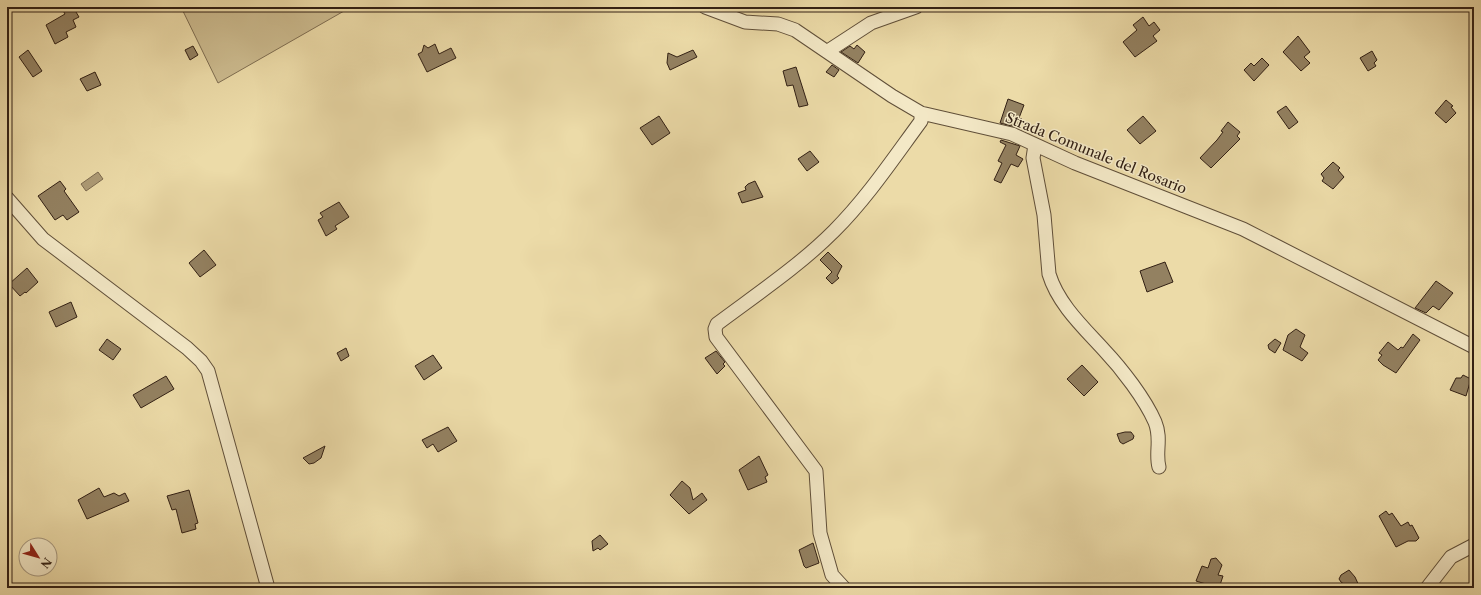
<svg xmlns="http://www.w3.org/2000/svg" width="1481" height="595" font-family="'Libre Caslon Text',serif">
  <rect width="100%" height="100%" fill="#ecdba8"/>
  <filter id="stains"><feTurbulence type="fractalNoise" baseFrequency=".005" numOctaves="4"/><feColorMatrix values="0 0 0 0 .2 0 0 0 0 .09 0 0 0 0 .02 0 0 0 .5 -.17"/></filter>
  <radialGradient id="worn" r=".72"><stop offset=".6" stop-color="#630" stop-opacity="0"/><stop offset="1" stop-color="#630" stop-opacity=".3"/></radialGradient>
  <path fill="#ccbb8f" stroke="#7f6e52" d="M181,7h170l-133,76z"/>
  <path fill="#ad9b76" stroke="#7c6a4f" d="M98,172l5,7 -17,12 -5,-7z"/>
  <path fill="#938161" stroke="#322014" d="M61,7h12l6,10 -6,3 3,7 -10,5 2,5 -13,7 -9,-19 19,-11z
    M1143,17l6,9 5,-4 6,8 -7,6 4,5 -22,16 -12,-15 14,-12 -4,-5z
    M1298,36l12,16 -6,5 6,6 -9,8 -18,-19z
    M435,44l4,10 12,-6 5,10 -29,14 -9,-18 4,-2 2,-7 4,3z
    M857,45l8,7 -7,11 -17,-11 9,-6 4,3z
    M193,46l5,9 -8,5 -5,-10z
    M28,50l14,21 -9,6 -14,-20z
    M693,50l4,7 -27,13 -3,-7 1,-10 9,4z
    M1372,51l5,9 -3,3 2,3 -8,5 -8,-13z
    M1262,58l7,7 -15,16 -10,-11 7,-7 3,3z
    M832,65l7,5 -5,7 -8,-5z
    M796,67l12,38 -9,2 -6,-22 -6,1 -4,-15z
    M95,72l6,13 -14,6 -7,-12z
    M1008,99l16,6 -5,13 3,1 -3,9 -19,-5z
    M1446,100l7,6 -2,1 5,6 -10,10 -11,-10z
    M1286,106l12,16 -9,7 -12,-17z
    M659,116l11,17 -18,12 -12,-17z
    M1143,116l13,15 -16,13 -13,-14z
    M1228,122l12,10 -3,4 3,3 -29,29 -11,-10 17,-18 6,-8 -2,-1z
    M1001,140l19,6 -4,9 7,4 -5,8 -7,-3 -10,19 -7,-3 8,-17 -4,-2 8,-16 -6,-3z
    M810,151l9,11 -12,9 -9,-12z
    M1333,162l7,6 -2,2 6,7 -11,12 -11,-8 2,-3 -3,-4z
    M60,181l6,8 -2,2 15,21 -12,8 -4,-5 -8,5 -17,-24z
    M755,181l8,16 -21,6 -4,-10 8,-3 -1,-3 3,-3z
    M339,202l10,15 -14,9 2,3 -11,7 -8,-16 5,-3 -3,-4z
    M204,250l12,15 -16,12 -11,-14z
    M828,252l14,14 -5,10 2,2 -7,6 -6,-6 6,-6 -12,-12z
    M1165,262l8,20 -26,10 -7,-21z
    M27,268l11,14 -12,11 -1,-1 -5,4 -11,-12z
    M1436,281l17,12 -14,17 -6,-4 -7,7 -11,-5z
    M71,302l6,15 -21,10 -7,-15z
    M1296,329l9,6 -5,12 8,6 -6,8 -19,-11 5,-15z
    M1413,334l7,6 -24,33 -13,-8 -5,-5 4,-5 -3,-2 9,-11 10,8 3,-3 2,1z
    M107,339l14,10 -8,11 -14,-10z
    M1275,339l6,4 -6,10 -6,-4 -1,-4z
    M346,348l3,8 -8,5 -4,-8z
    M716,351l9,11 -2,2 2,2 -8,8 -12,-16z
    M433,355l9,13 -18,12 -9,-14z
    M1082,365l16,17 -14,14 -17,-17z
    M1463,375l8,4 -5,17 -16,-6 6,-12h5z
    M166,376l8,13 -33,19 -8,-13z
    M448,427l9,14 -19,11 -5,-8 -6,4 -5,-8z
    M1125,432h6l3,4 -1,3 -10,5 -3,-2 -3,-8z
    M325,446l-4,12 -7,5 -5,1 -6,-6z
    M759,456l9,19 -3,2 2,5 -19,8 -9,-20z
    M682,481l8,7 3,12 9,-7 5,7 -18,14 -19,-19z
    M99,488l5,9 10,-4 5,3 6,-3 4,8 -42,18 -9,-19z
    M189,490l9,33 -3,1 1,5 -14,4 -6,-24 -4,1 -5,-14z
    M1386,511l3,4 3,-2 9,13 7,-4 2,4 2,-1 7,13 -3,3h-8l-12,6 -17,-31z
    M600,535l8,9 -8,6 -2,-2 -5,3 -1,-10z
    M813,543l6,20 -13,5 -2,-2 -5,-16z
    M1216,558l6,7 -4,10 5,1 -4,12 -23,-7 6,-15 6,2 3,-9z
    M1349,570l6,7 5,11h-11l-8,-6 -2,-3 2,-4z"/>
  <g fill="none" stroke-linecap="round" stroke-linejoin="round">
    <g stroke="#604f39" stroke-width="15">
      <path id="minor" d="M705,7l40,15 33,2 17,6 97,66 29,17 91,21 63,29 168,66 231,118
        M828,51l43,-28 45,-16
        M1035,145l-2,13 11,57 5,59c9,30 35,54 55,76 18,19 41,49 51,72 7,17 0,30 4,45
        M7,198l36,41 144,109 14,13 7,10 60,217
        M844,588l-12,-13 -12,-42 -4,-62 -100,-134 -1,-8 2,-5c40,-30 82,-58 117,-93 33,-33 59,-72 87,-110v-8
        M1427,588l24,-31 23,-12"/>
    </g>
    <use href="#minor" stroke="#f3e8c6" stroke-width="13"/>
  </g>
  <g text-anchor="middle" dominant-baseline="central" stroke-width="3" stroke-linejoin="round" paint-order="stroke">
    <g font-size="14" fill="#322014" stroke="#f3e8c6">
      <text transform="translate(1096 153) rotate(22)">Strada Comunale del Rosario</text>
    </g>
  </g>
  <rect width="1481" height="595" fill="none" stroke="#ecdba8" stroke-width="24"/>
  <rect x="8" y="8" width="1465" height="579" fill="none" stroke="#322014" stroke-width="2"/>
  <rect x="12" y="12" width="1457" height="571" fill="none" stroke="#322014"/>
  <g transform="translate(38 557) rotate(127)"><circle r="19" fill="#f3e8c6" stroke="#a6987f"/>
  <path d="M0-3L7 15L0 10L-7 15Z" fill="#8f2418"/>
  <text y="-6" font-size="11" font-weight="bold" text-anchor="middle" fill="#322014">N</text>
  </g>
  <rect width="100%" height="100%" filter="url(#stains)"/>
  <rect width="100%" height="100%" fill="url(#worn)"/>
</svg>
